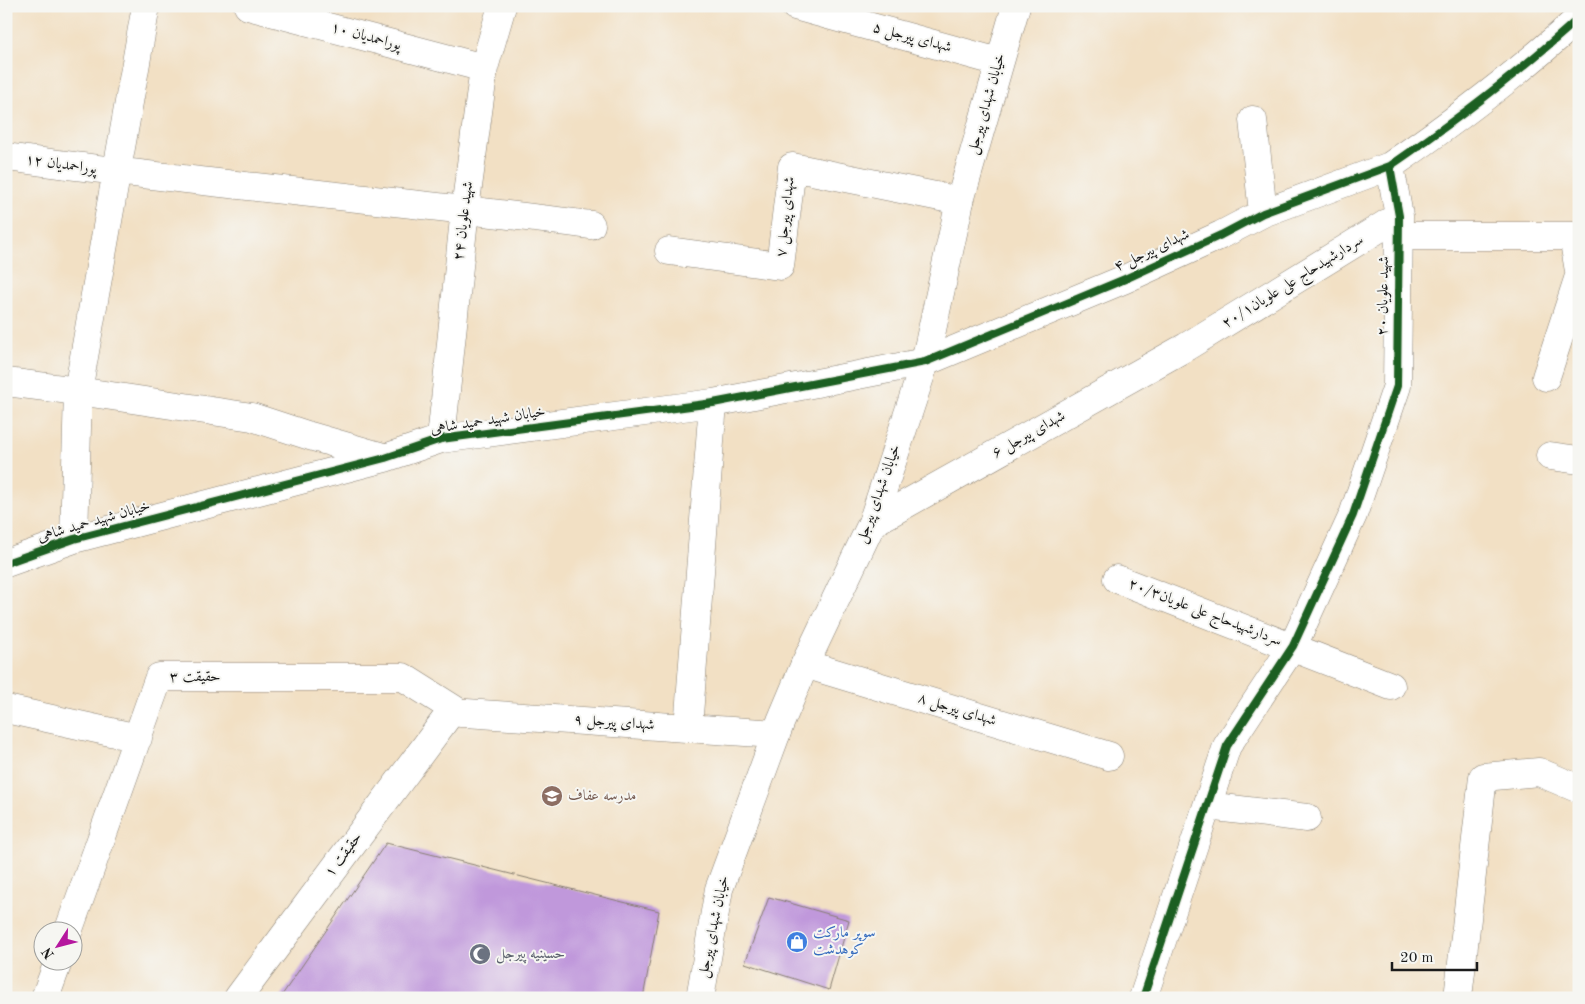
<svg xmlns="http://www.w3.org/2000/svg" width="1585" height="1004" font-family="'Old Standard TT',Amiri,serif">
  <rect width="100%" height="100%" fill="#f6f6f2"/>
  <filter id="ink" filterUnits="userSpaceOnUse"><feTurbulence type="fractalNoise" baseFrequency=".02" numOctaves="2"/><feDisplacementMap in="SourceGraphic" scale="10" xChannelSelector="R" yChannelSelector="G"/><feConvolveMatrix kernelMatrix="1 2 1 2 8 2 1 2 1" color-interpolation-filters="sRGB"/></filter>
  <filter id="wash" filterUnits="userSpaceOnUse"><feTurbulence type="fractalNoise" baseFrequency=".0096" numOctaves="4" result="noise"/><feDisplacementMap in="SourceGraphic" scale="20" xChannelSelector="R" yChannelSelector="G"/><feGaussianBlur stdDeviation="1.12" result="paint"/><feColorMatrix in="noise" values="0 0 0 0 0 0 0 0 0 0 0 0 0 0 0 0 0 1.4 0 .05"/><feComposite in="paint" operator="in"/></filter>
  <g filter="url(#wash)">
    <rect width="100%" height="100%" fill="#f2e0c4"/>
    <g id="blocks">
      <path fill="#c098db" d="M386,843l273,68 -16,87h-363z
        M769,897l80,23 -20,70 -84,-27z"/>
    </g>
  </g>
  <g filter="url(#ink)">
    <use href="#blocks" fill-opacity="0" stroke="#877e70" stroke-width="1"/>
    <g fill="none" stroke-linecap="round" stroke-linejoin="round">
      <g stroke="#877e70" stroke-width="29">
        <path id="street" d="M248,6l236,62
          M795,6l204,56
          M1253,120l10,93
          M6,157c195,27 390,43 585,68
          M1399,236h174l6,35
          M669,251l111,15 12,-99 168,34
          M1546,377l33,-101
          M6,382l72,9 174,26 58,19 73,21
          M441,439l24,-230 19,-141 18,-62
          M1550,456l29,4
          M872,523l314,-176 213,-131
          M74,539l4,-148 68,-385
          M6,563l68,-24 311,-81 56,-19 272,-36 212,-41 200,-83 96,-44 42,-22 127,-47
          M1117,579l274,107
          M805,664l304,92
          M6,709l132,29
          M688,728l25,-325
          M1207,806l100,12
          M68,932l91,-255h244l57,36
          M45,998l13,-36
          M238,998l213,-286 325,22
          M1143,998l84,-252 66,-100 60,-131 44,-129 2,-170 -9,-50c65,-45 130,-94 189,-148
          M1458,998l25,-221 56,-5 40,17"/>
      </g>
      <g stroke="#877e70" stroke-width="29">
        <path id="secondary" d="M700,998l19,-109 62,-168 24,-57 67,-141 53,-161 35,-161 56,-195"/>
      </g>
      <use href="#street" stroke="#fff" stroke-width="28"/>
      <use href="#secondary" stroke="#fff" stroke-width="28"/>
      <g stroke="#f6f6f2" stroke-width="11">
        <path id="cycleway" d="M6,563l68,-24 311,-81 56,-19 272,-36 212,-41 200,-83 96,-44 42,-22 127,-47
          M1143,998l84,-252 66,-100 60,-131 44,-129 2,-170 -9,-50c65,-45 130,-94 189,-148"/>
      </g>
      <use href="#cycleway" stroke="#1b5e20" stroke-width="8"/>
    </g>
  </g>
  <defs>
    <g id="school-disc" transform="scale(1.125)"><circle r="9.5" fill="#8d6e63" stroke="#f6f6f2"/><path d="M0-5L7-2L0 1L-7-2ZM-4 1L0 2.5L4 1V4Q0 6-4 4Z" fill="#fff"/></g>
    <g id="shop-disc" transform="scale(1.125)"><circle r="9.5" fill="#3f7fe0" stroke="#f6f6f2"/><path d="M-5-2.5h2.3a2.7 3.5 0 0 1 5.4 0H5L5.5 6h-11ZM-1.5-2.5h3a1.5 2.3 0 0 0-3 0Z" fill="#fff"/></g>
    <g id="mosque-disc" transform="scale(1.125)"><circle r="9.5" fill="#6b7280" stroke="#f6f6f2"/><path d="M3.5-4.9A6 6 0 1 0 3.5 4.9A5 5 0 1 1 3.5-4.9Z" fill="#fff"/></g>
  </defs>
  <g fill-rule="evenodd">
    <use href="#school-disc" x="552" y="796"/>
    <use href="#shop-disc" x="797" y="942"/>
    <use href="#mosque-disc" x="480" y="954"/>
  </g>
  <g text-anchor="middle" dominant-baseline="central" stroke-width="4" stroke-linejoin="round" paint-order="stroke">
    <g font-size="15" fill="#1c1c1c" stroke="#f6f6f2">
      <text transform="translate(366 37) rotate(15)">پوراحمدیان ۱۰</text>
      <text transform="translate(912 38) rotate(15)">شهدای پیرجل ۵</text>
      <text transform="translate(987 104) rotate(-74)">خیابان شهدای پیرجل</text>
      <text transform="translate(61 165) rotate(8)">پوراحمدیان ۱۲</text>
      <text transform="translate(786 217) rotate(-84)">شهدای پیرجل ۷</text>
      <text transform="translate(464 221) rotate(-83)">شهید علویان ۲۴</text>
      <text transform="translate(1152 251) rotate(-25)">شهدای پیرجل ۴</text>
      <text transform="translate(1293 282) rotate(-32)">سردارشهیدحاج علی علویان۲۰/۱</text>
      <text transform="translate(1384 296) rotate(-89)">شهید علویان ۲۰</text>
      <text transform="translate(488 421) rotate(-9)">خیابان شهید حمید شاهی</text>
      <text transform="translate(1029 435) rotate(-29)">شهدای پیرجل ۶</text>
      <text transform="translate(879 494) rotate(-70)">خیابان شهدای پیرجل</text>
      <text transform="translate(94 522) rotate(-16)">خیابان شهید حمید شاهی</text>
      <text transform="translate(1205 613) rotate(21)">سردارشهیدحاج علی علویان۲۰/۳</text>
      <text x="195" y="677">حقیقت ۳</text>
      <text transform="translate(957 710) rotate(17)">شهدای پیرجل ۸</text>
      <text transform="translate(614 723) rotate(4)">شهدای پیرجل ۹</text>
      <text transform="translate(344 855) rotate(-53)">حقیقت ۱</text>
      <text transform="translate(714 927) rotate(-78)">خیابان شهدای پیرجل</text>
    </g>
    <g font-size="15" fill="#785e54" stroke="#f6f6f2" text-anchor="start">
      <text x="568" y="796">مدرسه عفاف</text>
    </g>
    <g font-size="15" fill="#366cbe" stroke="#f6f6f2" text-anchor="start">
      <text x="813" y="933">سوپر مارکت<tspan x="813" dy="17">کوهدشت</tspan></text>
    </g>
    <g font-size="15" fill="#5b616d" stroke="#f6f6f2" text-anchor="start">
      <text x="496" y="954">حسینیه پیرجل</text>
    </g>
  </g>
  <rect width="1585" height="1004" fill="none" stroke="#f6f6f2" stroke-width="25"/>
  <g transform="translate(58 946) rotate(234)"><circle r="24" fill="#f6f6f2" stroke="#9f9f9c"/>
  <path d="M0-4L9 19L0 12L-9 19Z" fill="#b5179e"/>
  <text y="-8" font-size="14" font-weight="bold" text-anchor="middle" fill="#1c1c1c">N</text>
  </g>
  <path d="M1392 962v8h85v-8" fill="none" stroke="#1c1c1c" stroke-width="2.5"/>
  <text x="1400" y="962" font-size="15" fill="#1c1c1c" stroke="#f6f6f2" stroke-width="4" paint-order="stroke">20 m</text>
</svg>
